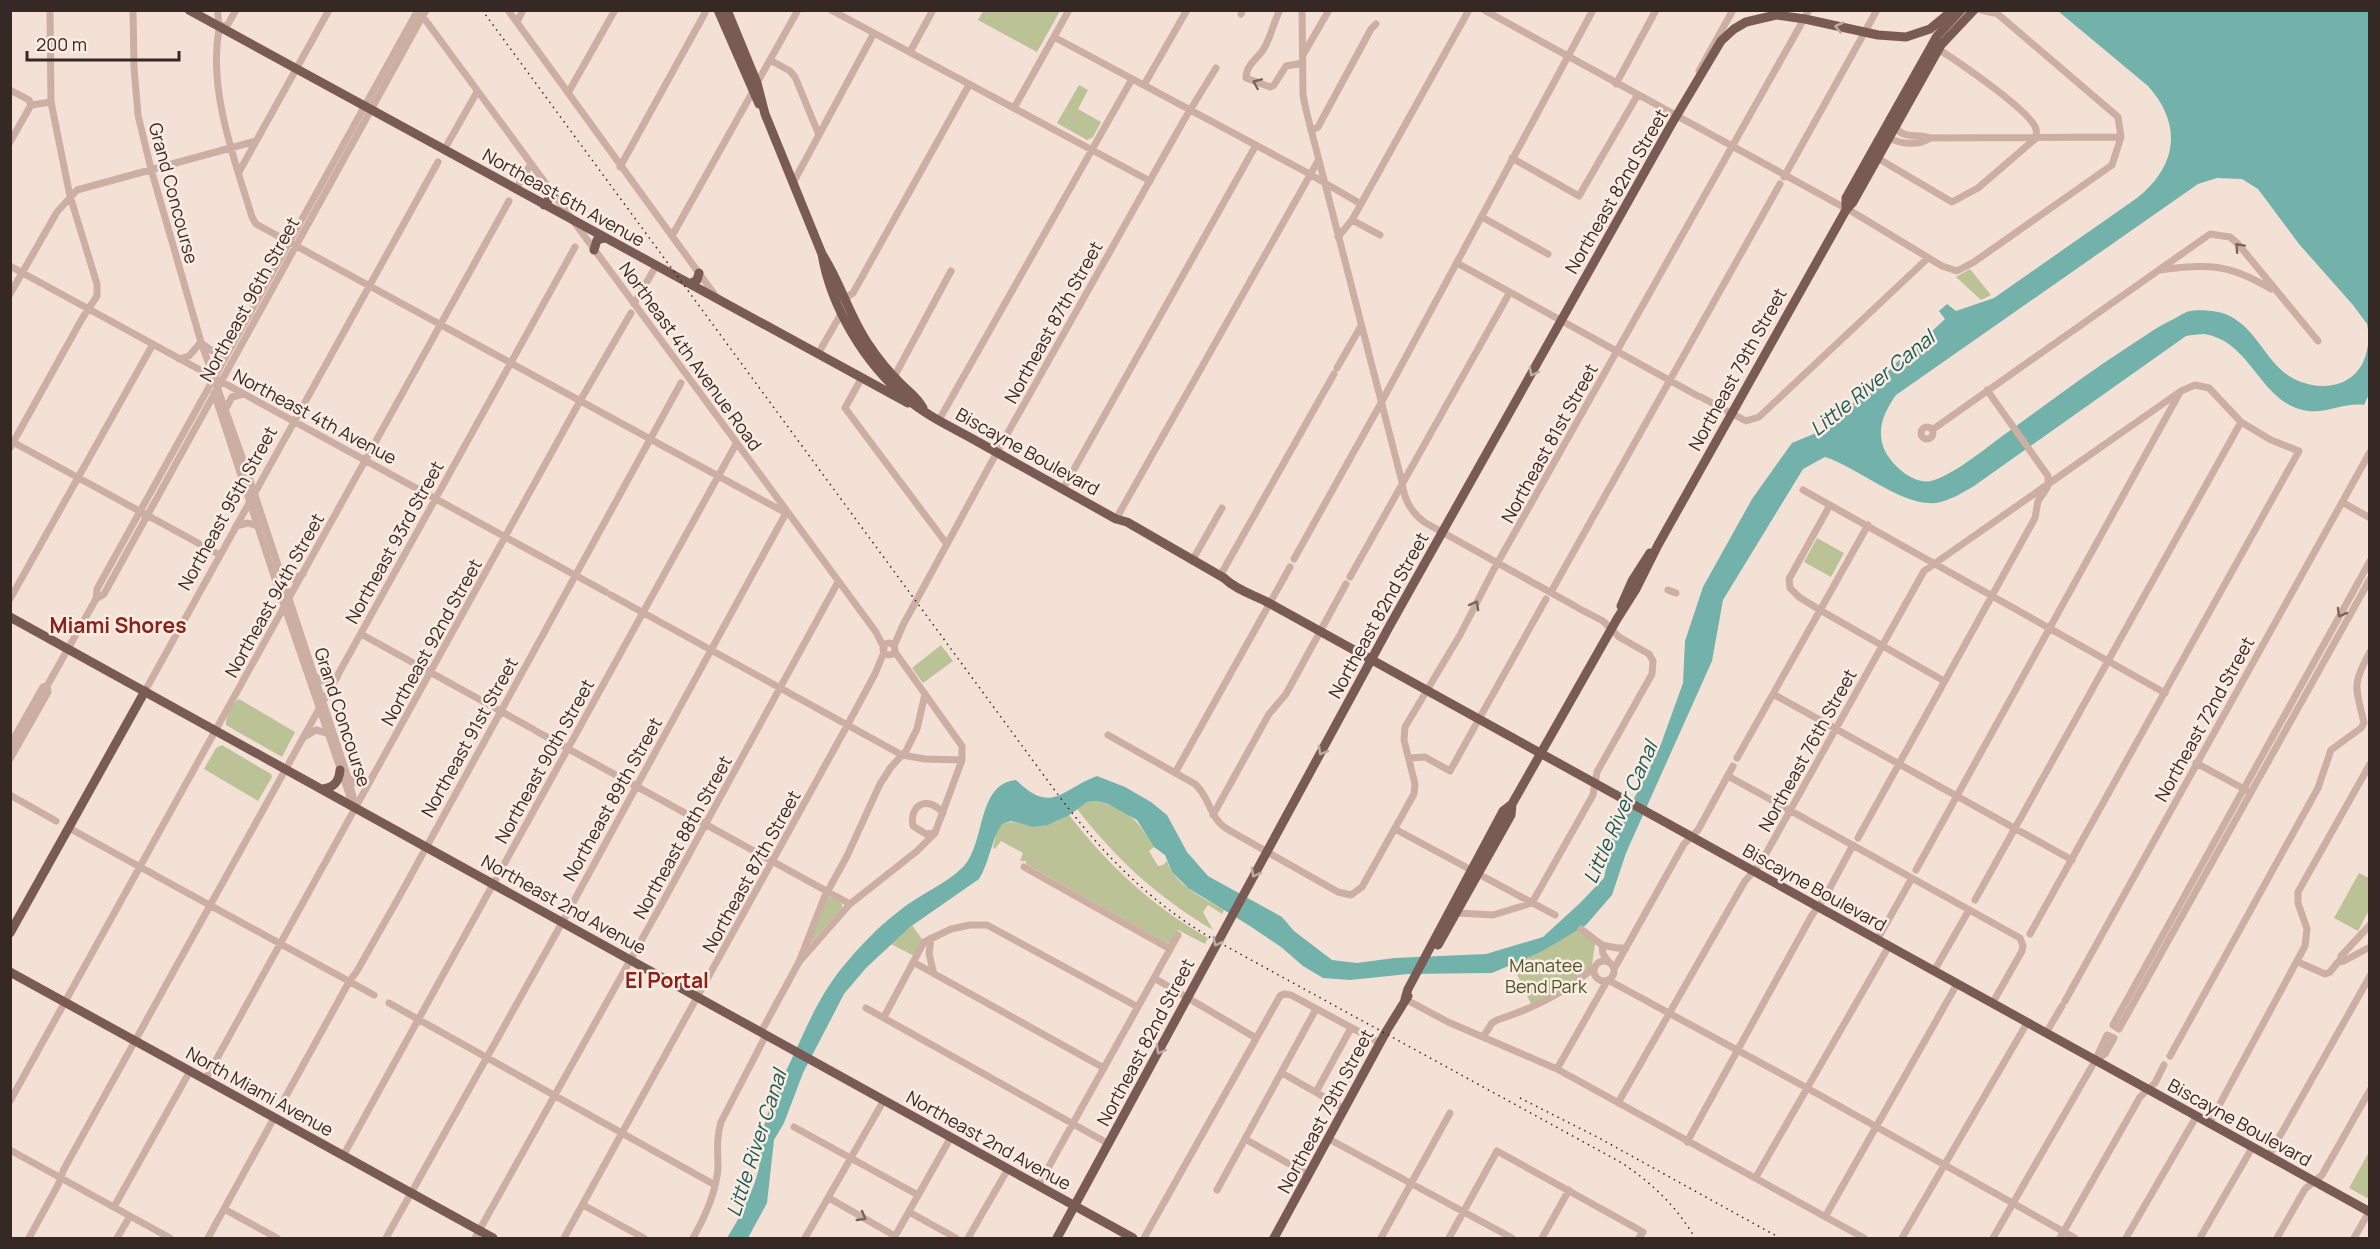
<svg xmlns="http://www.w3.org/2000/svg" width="2380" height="1249" font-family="Manrope,sans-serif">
  <rect width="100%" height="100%" fill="#f3e1d6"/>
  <path fill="#bbc396" d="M983,11v-1l77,1 -23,41 -59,-32z
    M1079,85l9,5 -10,19 23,13 -8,15 -6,3 -30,-17z
    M1970,269l21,26 -10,5 -25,-23z
    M1817,538l27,15 -13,24 -27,-15z
    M941,645l12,16 -30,22 -11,-15z
    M239,699l56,33 -13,25 -56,-32c-1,-8 7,-22 13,-26z
    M222,745l49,29 1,3 -14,24 -54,-32 12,-21z
    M1096,801c33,9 40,17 58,46l-5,4 9,15 5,-1 4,-4c7,24 37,37 57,49l-2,4 -14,-9 -5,7 10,18c-58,-35 -94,-68 -136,-121l10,-7z
    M1069,815c39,50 84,92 139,123l-3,6 -27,-14 -8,14 -4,-1 -140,-79v-3h-6l3,-8 -22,-12 -6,8 -2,-1 4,-17 5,-7c12,-4 18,0 29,2 14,2 27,-5 38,-11z
    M2359,873l10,5v32l-11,21 -24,-13z
    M827,897c6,0 11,3 15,7v4l-34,38z
    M912,925l12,17 -8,15 -25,-13z
    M1578,929l18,9 -5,33 -58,37 -21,-44 29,-12z
    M2369,1152l1,45 -3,1 -18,-10z"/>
  <path fill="#73b2ab" d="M2058,11h311v324l-2,-11 -14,-19 -54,-61 -41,-55 -16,-10 -25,-1 -19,6 -302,211c-11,16 -19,31 -13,51 5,16 29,39 48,35 22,-6 51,-30 70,-44 43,-31 85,-63 130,-92 14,-9 27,-19 43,-26 5,-3 11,-7 16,-8 11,-2 31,0 40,5 35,19 38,61 82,69 10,2 22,1 31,-3 19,-9 24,-25 26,-45v57l-5,11c-23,-3 -42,13 -68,3 -38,-14 -48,-68 -92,-74 -5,0 -12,1 -18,2l-212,150c-12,7 -25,15 -38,17 -33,4 -79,-36 -111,-46l-22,12 -80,131 -11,61 -86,192 -14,42 -26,30 -45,27 -49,21 -84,1 -58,6 -27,-2 -20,-12 -22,-19 -31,-21 -62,-38 -16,-16 -7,-17 -11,-8 -17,-27 -29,-16 -12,-3 -9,1 -19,14 -20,9 -15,2 -22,-6 -9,3c-11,16 -12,37 -23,55l-69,48 -44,41 -22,26 -41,79 -19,50 -10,17 -7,63 -19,35h-21c13,-21 26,-45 32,-70 3,-16 2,-33 7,-49 7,-23 19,-45 29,-67 13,-29 26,-58 46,-83 17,-21 37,-42 58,-58 19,-16 46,-26 64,-44 23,-23 13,-83 53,-87 36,35 44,10 81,-4l28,11 26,15 16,13 20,37 21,24 74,41 12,14 38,29 25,3 37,-5 92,-4 57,-17 37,-34 24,-25 8,-40 30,-54 19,-40 22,-61 2,-42 18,-54 49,-88 40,-56 41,-17 15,-20 22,-16 27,-28 24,-18 4,-11 4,1 16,-15 -6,-8 8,-7 9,7 38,-13 143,-100c40,-32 46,-73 11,-112z"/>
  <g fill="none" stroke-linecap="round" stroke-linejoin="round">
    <path stroke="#ccaea2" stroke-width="7" d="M133,10l1,58 4,47 13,54 50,173 45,126 102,310 8,30
      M218,10c-1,7 2,13 1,19 -11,61 15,129 33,188l4,7 530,289
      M418,10l458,622 8,16
      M508,10l209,288
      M831,10l319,171
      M1280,10c-7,13 -9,28 -17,40 -6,9 -17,15 -17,28l24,9 4,-2 12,-19 17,-3
      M1302,10l1,85 3,15 96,372c2,17 8,29 22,40l151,84
      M1484,10l372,204 86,52 15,5 17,-9 138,-97 9,-28 -3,-20 -125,-107
      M1981,10l13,3
      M1241,14l2,-4
      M517,22l6,-12
      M219,27l9,-3 8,-14
      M1054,37l252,135 55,32
      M1938,49c19,12 93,62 98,80 1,3 0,7 -1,10
      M910,52l23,-42
      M1303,55l26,-45
      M770,60l20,11 5,6 24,58
      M1699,71l34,-61
      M757,83l41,-73
      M1616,84l40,-74
      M1144,85l43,-75
      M10,90l19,10 2,5 20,-3
      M568,93l47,-83
      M1014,108l55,-98
      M1895,127c10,13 22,6 35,11l191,-1
      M1311,131l7,-4 53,-98 5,-5
      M1889,138c11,6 31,8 41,0
      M10,142l21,-37
      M444,150l33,-58
      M1874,156l78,46 26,-14 57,-49
      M1512,158l67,38 58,-100
      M620,167l85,-154
      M239,172l90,-162
      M1784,177l93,-167
      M793,183l81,-150
      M516,189l15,-25
      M1482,217l66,37
      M1352,220l28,15
      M672,236l80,-143
      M1338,237l14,-17 117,-210
      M1457,263l241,133
      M10,266l596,326
      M2159,270c47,-7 71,-6 112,19
      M10,294l47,-82 20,-22 179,-49
      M844,299l9,-6 116,-208
      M634,304l22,-38
      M204,345l14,10 10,-4
      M818,354l24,-42
      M179,359l10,-3 12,-14
      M1337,368l24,-42
      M894,377l57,-106
      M861,379l-16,29 101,135
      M1987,390l61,86v9
      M214,393l61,186 75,218
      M1701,397l45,24 13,-4 169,-159
      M226,408l6,-11 12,-3
      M939,420l193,-341
      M1921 433a6 6 0 1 1 12 0a6 6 0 1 1-12 0Z
      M1932,430l278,-196 20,3 8,7 80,97
      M11,441l209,114
      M10,448l73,-131 14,-21v-12l-27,-88 -19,-94 -1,-92
      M1063,489l193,-344
      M1803,490l362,203
      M2342,502l28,16
      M1830,505l-41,74 1,9 9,9 21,13 124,71
      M1116,519l202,-358
      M236,526l12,-3 10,3
      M1294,559l87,-156 212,-393
      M1192,561l30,-53
      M2370,561l-257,464 6,4 251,-450
      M281,575l12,4 10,-5
      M1220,576l114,-202
      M1350,577l160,-285
      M1668,590l8,3
      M1551,592l229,-408
      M611,595l291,160 23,4 37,1
      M10,599l143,-255
      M96,599l8,-5 322,-584
      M361,634l172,95
      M883 649a6 6 0 1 1 12 0a6 6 0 1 1-12 0Z
      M894,646l9,-21 94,-173 187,-332 32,-52
      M314,676l9,5 14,-3
      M145,691l293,-529
      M1773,694l299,166
      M536,731l314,173
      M1108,735l87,49c15,13 14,34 32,45l111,63 13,3 11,-8 52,-93 1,-10 -11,-44 1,-13 55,-92 33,-64 316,-561
      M306,736l10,-6 11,3
      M10,745l33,-58 4,-1 49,-87 1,-10 321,-579
      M1409,758l16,-1 25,14 96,-172
      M1737,758l131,-233
      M10,759l38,-67 -1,-6
      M2196,763l52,28
      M1175,773l115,-206
      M1728,776l292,162 3,8 -1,5 -30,53
      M348,778l10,6 12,-4
      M10,795l46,26
      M1213,815l56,-101 17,-20 60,-110
      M69,828l305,167
      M1395,829l160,86
      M934,833l-8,1 -13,-8c-4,-23 16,-30 30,-13
      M1858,838l177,-320 3,-17 9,-13
      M1024,867l146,82
      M1916,870l263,-476
      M1975,900l266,-478
      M1457,913l36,2 39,-12 61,-108 4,-23 55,-98 1,-13 -4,-7 -30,-17 -16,-16 -25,-13
      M1581,929l21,16 1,9 6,8
      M931,938l-2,16 5,20
      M1877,940l35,-62
      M1602,945l15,3h9
      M1594 971a10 10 0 1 1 20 0a10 10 0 1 1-20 0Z
      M2340,961l1,-5 29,-31
      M799,962l51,-58 67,-53 18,-18 27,-73v-14l-67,-94
      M913,962l191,106
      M2298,962l27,12 5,-2 8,-10 6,-1 26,-14
      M1614,969l70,-125 14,-14 35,-64
      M1934,971l35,-61
      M1154,978l102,60
      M1608,980l199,108 268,150
      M1405,999l43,23 109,47 307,169
      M2065,1001l305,-549
      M389,1003l326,182
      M866,1008l243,136
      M884,1017l40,-75 27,-13 19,-4h17l151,82
      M761,1032l38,-70 25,-64 23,-42 33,-72 11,-17 15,-16 11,-22 8,-35
      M2046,1033l16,-27
      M1483,1037l9,-14 5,-3c40,-13 65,-26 98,-53
      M2170,1056l148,-268 13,-38 30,-22 3,-5c-8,-36 -13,-37 6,-71
      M1557,1069l50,-88
      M1282,1073l63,36
      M205,1080l375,-679 51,-88
      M1316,1092l35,-64
      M10,1101l499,-900
      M1618,1103l127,-222 14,-16 9,-15 156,-279 257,-180 14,-6 14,3 32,34 30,18 28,11 -269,483
      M281,1105l68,-123 8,-11 42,-74 282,-514
      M2209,1124l96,-178 2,-17 -9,-26v-11l72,-128
      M794,1127l124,68
      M1245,1139l64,36
      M1329,1139l183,99
      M1687,1142l125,-227 12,-16 29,-54
      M10,1150l160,88
      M343,1156l393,-712
      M2268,1157l102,-181
      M1756,1177l133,-231
      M1038,1186l140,-251
      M1217,1190l99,-181
      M829,1198l66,38
      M583,1205l61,33
      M114,1207l76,-136
      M224,1209l53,29
      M909,1212l47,26
      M1825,1217l132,-233
      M29,1238l29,-53 6,-16 511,-922
      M117,1238l13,-22
      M208,1238l66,-120
      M386,1238l172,-308 228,-417
      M475,1238l190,-340 173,-316
      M564,1238l284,-514 27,-50 9,-22
      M693,1238c12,-21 23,-45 25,-70 0,-17 -2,-29 3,-46l45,-87
      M805,1238l79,-138
      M894,1238l57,-101
      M968,1238l40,-69
      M1144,1238l136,-242 4,-2 7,1 89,48
      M1381,1238l69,-125
      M1449,1238l48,-87 146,81 -4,6
      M1542,1238l27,-48
      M1902,1238l125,-215
      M1993,1238l102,-177 12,-26 7,3 -9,16 -10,7
      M2060,1238l80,-141 15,-14 9,-18
      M2126,1238l70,-121
      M2200,1238l52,-90
      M2277,1238l28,-49 17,-14 48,-85
      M2354,1238l15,-26"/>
    <path stroke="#795b54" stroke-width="9" d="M189,10l719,393
      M718,10l41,94
      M727,10l30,73 8,31 57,140c19,29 27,62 47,91 9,14 20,27 32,39 8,8 16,13 22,24
      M544,205l9,-11
      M1846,210v-12l91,-162 24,-26
      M594,250l3,-10 8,-2
      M822,254c9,54 43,109 84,144 22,19 50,31 74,45 46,26 91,51 136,76l11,3 97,56c12,12 30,17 45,25l1101,609
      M690,284l7,-4 2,-7
      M1621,606l11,-25 18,-28
      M10,617l1123,621
      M323,789c11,-2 16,-7 17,-19
      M10,933l135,-242
      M1438,945l73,-130 1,-11
      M10,972l483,266
      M1405,999l3,-10 95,-178 9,-7 105,-185 19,-30 22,-44 188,-335 7,-8 88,-157 33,-35
      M1057,1238l332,-611 282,-502 50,-84 13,-12 12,-7 30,-7 29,4 73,16 28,2 24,-8 23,-19
      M1274,1238l113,-208 21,-34"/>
    <path stroke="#362825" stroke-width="1.5" stroke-dasharray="1.5 4.5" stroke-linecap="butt" d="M482,10l574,782c44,59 91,108 155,146l411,225c30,20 55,44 73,75
      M1520,1098l79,40 181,100"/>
  </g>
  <defs><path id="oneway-chevron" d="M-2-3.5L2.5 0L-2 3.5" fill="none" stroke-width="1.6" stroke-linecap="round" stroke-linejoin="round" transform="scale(1.5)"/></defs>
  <g stroke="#c0aba3">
    <use href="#oneway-chevron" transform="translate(1839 27) rotate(-167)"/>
    <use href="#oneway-chevron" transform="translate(1533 372) rotate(119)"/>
    <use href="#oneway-chevron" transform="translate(1322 751) rotate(120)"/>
    <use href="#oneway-chevron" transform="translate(1255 873) rotate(119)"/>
    <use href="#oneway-chevron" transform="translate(1217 942) rotate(118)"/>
    <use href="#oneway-chevron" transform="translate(1160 1050) rotate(119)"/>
  </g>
  <g stroke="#7a645d">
    <use href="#oneway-chevron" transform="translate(1257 83) rotate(-157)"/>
    <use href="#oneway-chevron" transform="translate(2239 247) rotate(-133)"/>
    <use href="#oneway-chevron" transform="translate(1475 605) rotate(-61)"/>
    <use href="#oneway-chevron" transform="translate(2341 613) rotate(119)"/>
    <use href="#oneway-chevron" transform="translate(862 1217) rotate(30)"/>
  </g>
  <g text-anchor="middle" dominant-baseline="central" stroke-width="5" stroke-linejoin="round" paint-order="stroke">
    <g font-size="18" fill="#362825" stroke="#fbece3">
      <text transform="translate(1616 191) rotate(-60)">Northeast 82nd Street</text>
      <text transform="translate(174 193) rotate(75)">Grand Concourse</text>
      <text transform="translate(564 197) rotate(29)">Northeast 6th Avenue</text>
      <text transform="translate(249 299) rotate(-61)">Northeast 96th Street</text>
      <text transform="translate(1053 322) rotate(-61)">Northeast 87th Street</text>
      <text transform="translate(691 356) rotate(54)">Northeast 4th Avenue Road</text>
      <text transform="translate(1737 369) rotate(-61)">Northeast 79th Street</text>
      <text transform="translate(315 416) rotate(28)">Northeast 4th Avenue</text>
      <text transform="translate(1549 443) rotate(-61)">Northeast 81st Street</text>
      <text transform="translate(1028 451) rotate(29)">Biscayne Boulevard</text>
      <text transform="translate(227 508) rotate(-61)">Northeast 95th Street</text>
      <text transform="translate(394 542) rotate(-61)">Northeast 93rd Street</text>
      <text transform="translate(274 595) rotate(-61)">Northeast 94th Street</text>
      <text transform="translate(1378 615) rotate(-61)">Northeast 82nd Street</text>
      <text transform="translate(431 642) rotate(-61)">Northeast 92nd Street</text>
      <text transform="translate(343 717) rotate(72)">Grand Concourse</text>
      <text transform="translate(2204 719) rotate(-61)">Northeast 72nd Street</text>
      <text transform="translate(469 737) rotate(-61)">Northeast 91st Street</text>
      <text transform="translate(1807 750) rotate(-61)">Northeast 76th Street</text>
      <text transform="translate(544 761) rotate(-61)">Northeast 90th Street</text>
      <text transform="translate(612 799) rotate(-61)">Northeast 89th Street</text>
      <text transform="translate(682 837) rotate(-61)">Northeast 88th Street</text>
      <text transform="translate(751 871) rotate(-61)">Northeast 87th Street</text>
      <text transform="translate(1815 887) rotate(29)">Biscayne Boulevard</text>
      <text transform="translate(564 904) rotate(29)">Northeast 2nd Avenue</text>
      <text transform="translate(1145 1042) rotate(-62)">Northeast 82nd Street</text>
      <text transform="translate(260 1091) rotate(29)">North Miami Avenue</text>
      <text transform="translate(1325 1111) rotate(-62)">Northeast 79th Street</text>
      <text transform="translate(2240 1122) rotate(29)">Biscayne Boulevard</text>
      <text transform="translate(989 1140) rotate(29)">Northeast 2nd Avenue</text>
    </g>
    <g font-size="18" fill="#4c5627" stroke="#fbece3">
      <text x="1546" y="965">Manatee<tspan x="1546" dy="21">Bend Park</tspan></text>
    </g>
    <g font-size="20" font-style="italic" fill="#175a54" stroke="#fbece3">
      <text transform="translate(1872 383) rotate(-39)">Little River Canal</text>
      <text transform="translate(1620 812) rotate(-66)">Little River Canal</text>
      <text transform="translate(756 1143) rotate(-72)">Little River Canal</text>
    </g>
    <g font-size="21" font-weight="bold" fill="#8b2117" stroke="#fbece3">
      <text x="118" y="625">Miami Shores</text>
      <text x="667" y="980">El Portal</text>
    </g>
  </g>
  <rect width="2380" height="1249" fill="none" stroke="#362825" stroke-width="24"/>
  <path d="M27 51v9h152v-9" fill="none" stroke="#362825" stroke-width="3"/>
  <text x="36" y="51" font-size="18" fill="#362825" stroke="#fbece3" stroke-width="4.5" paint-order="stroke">200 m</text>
</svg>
